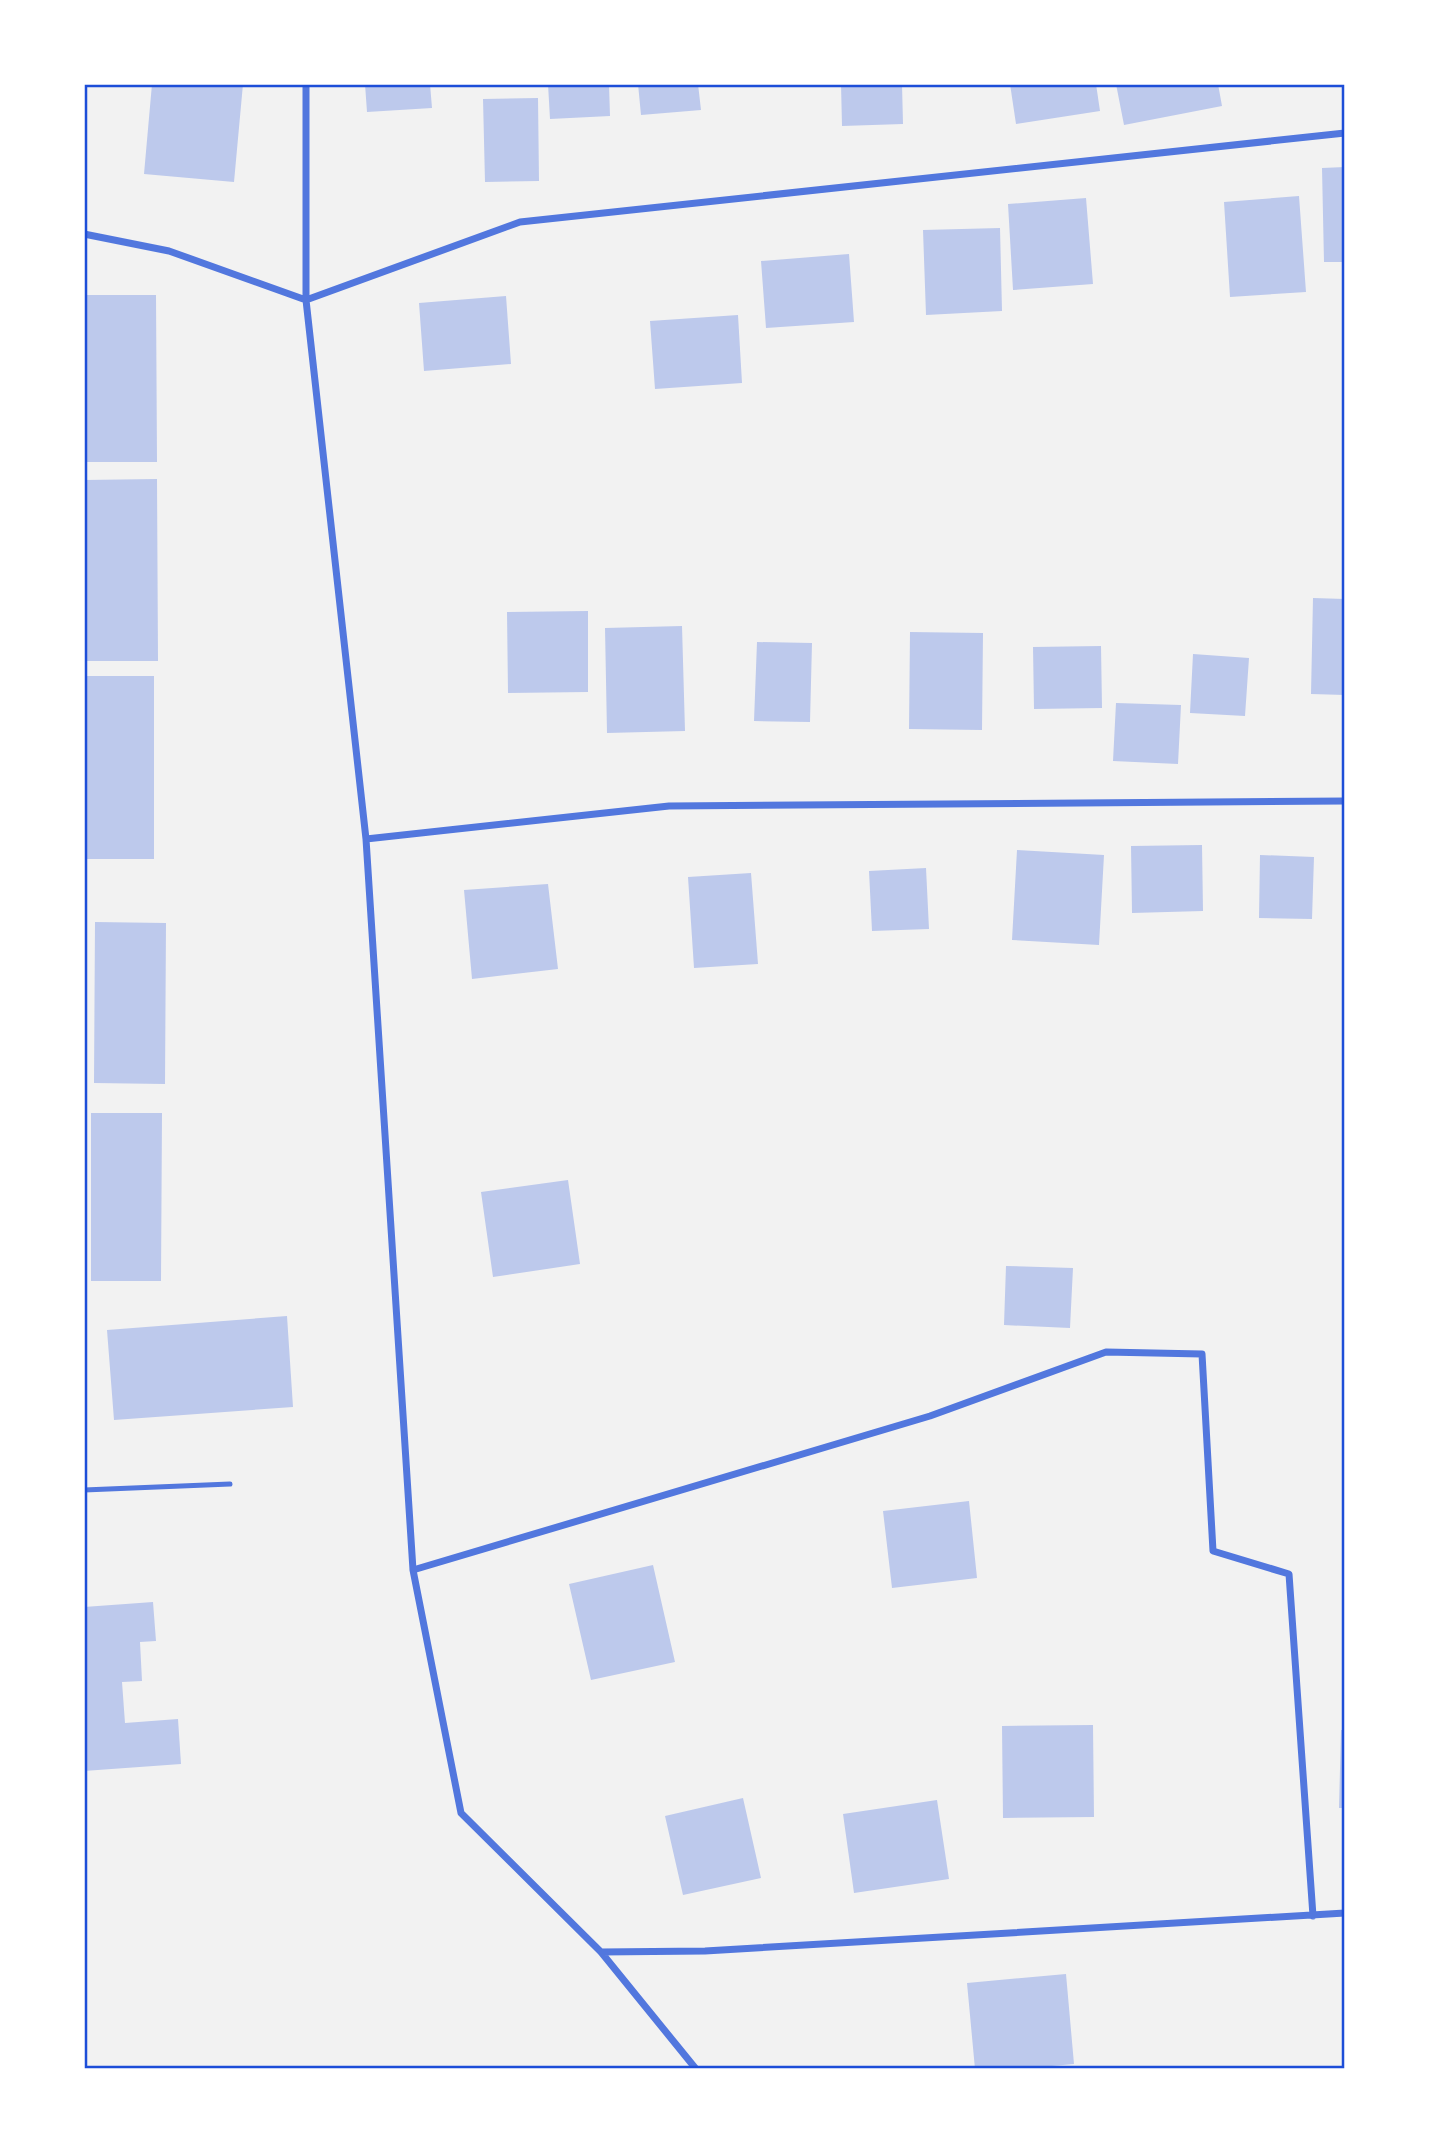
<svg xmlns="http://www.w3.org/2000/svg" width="1429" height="2153" font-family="Lora,serif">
  <rect width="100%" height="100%" fill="#f2f2f2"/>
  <path fill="#bdc9ec" d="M152,84h91l-9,98 -90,-8z
    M365,84h65l2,24 -65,4z
    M548,84h61l1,32 -60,3z
    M638,84h60l3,26 -60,5z
    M841,84h61l1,40 -61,2z
    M1010,84h86l4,27 -84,13z
    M1116,84h102l4,22 -98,19z
    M538,98l1,83 -54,1 -2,-83z
    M1345,167v95h-21l-2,-94z
    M1299,196l7,96 -76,5 -6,-95z
    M1086,198l7,86 -80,6 -5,-86z
    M1000,228l2,83 -76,4 -3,-85z
    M849,254l5,68 -88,6 -5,-67z
    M84,295h72l1,167h-73z
    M506,296l5,68 -87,7 -5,-68z
    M738,315l4,68 -87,6 -5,-68z
    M157,479l1,182h-74v-181z
    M1313,598l32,1v96l-34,-1z
    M588,611v81l-80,1 -1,-81z
    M682,626l3,105 -78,2 -2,-105z
    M910,632l73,1 -1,97 -73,-1z
    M757,642l55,1 -2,79 -56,-1z
    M1101,646l1,62 -68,1 -1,-62z
    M1193,654l56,4 -4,58 -55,-3z
    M84,676h70v183h-70z
    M1116,703l65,2 -3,59 -65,-3z
    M1202,845l1,66 -71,2 -1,-67z
    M1017,850l87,5 -5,90 -87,-5z
    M1260,855l54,2 -2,62 -53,-1z
    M926,868l3,61 -57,2 -3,-60z
    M751,873l7,91 -64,4 -6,-91z
    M548,884l10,85 -86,10 -8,-89z
    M95,922l71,1 -1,161 -71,-1z
    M91,1113h71l-1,168h-70z
    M568,1180l12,84 -87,13 -12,-85z
    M1006,1266l67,2 -3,60 -66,-3z
    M287,1316l6,91 -179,13 -7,-90z
    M969,1501l8,77 -85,10 -9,-77z
    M653,1565l22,97 -84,18 -22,-96z
    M153,1602l3,39 -16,1 2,39 -20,1 3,41 53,-4 3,45 -97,7v-164z
    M1093,1725l1,92 -91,1 -1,-92z
    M1341,1730h4v78h-6z
    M743,1798l18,80 -78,17 -18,-79z
    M937,1800l12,79 -95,14 -11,-79z
    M1066,1974l8,90 -55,5h-44l-8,-86z"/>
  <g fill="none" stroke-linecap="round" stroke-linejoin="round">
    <path stroke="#5277de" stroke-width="5" d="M84,1490l146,-6"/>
    <path stroke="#5277de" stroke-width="7" d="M306,84v216l60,539 47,731 48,243 140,139 95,117
      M84,234l85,17 137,49 214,-78 825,-89
      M366,839l303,-33 676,-5
      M413,1570l517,-154 176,-64 96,2 11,197 76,23 24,342
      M601,1952l104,-1 640,-38"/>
  </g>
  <rect width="1429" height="2153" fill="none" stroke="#ffffff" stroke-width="172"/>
  <rect x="86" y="86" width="1257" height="1981" fill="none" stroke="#1d4ed8" stroke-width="2.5"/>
</svg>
